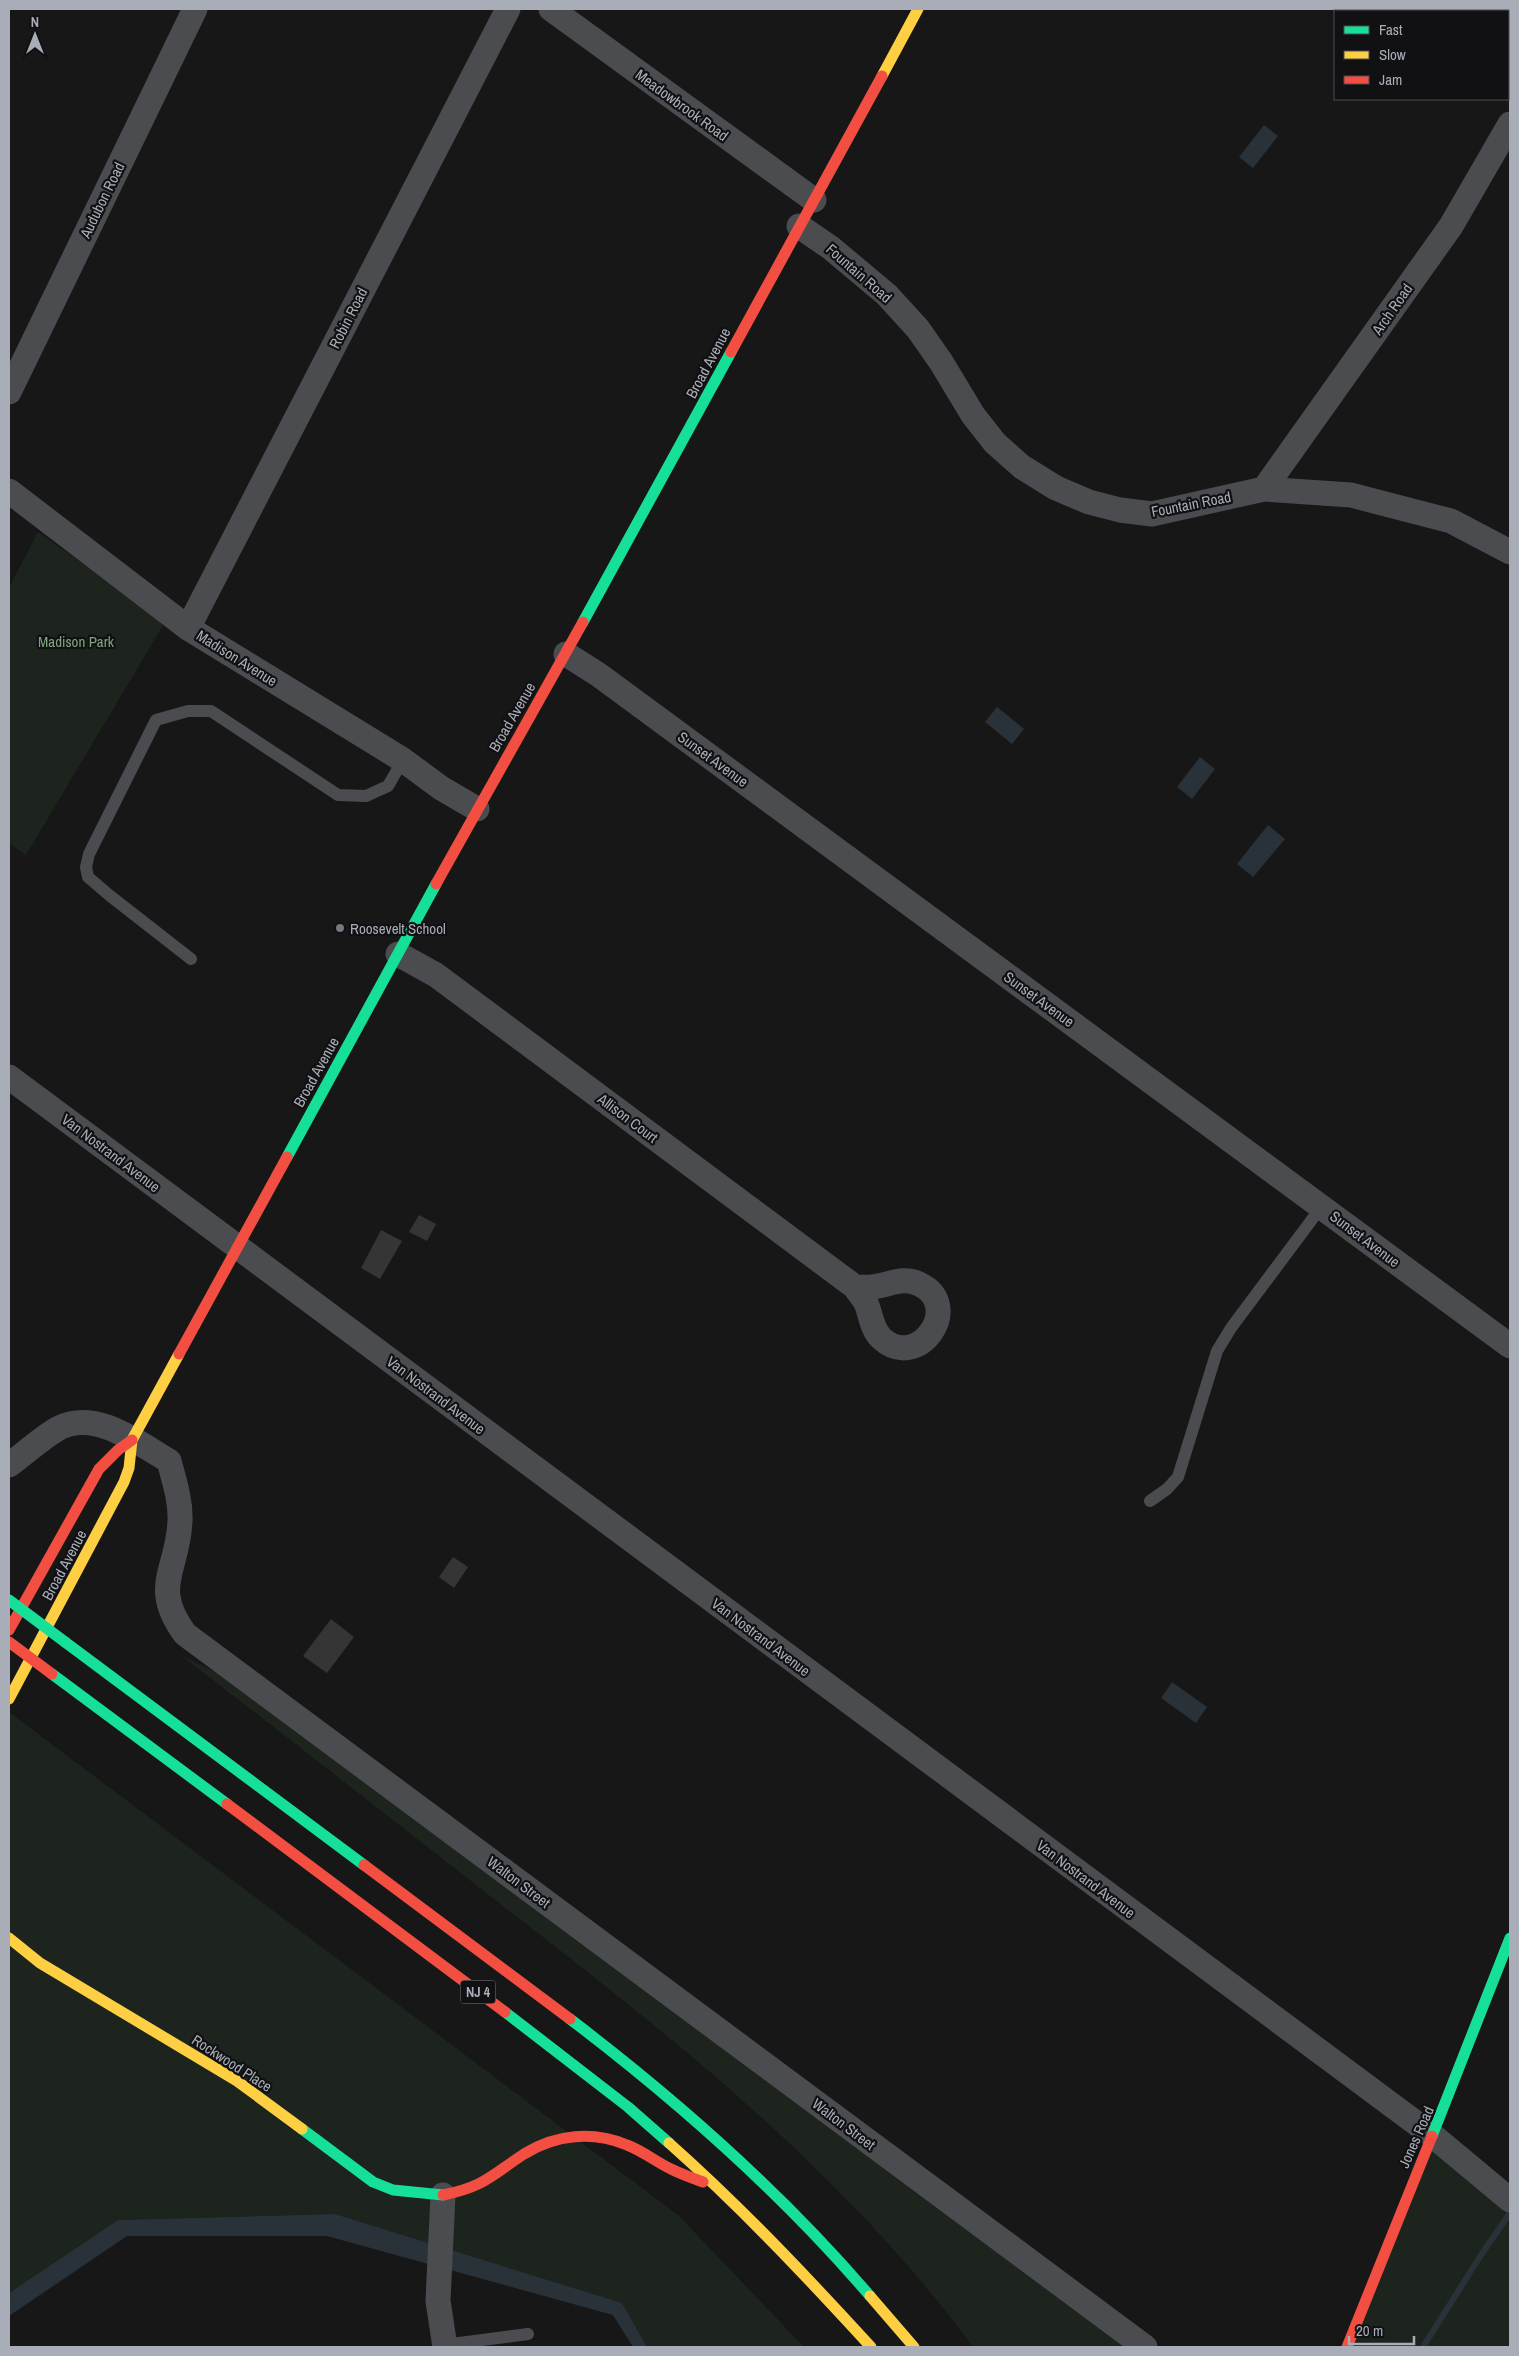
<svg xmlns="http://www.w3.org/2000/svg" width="1519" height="2356" font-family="'Archivo Narrow',sans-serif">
  <rect width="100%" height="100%" fill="#171717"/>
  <path fill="#1d241e" d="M38,532l127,90 -139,233 -17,-12v-255z
    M182,1656l86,41 872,650h-167c-126,-171 -294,-305 -461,-434 -110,-86 -220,-172 -330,-257z
    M9,1712l669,503 126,132h-157l-25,-44 -287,-89 -217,6 -109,73z
    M1427,2134l83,66v147h-158z"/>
  <path fill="#2a3239" d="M1264,125l14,11 -25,32 -14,-11z
    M997,707l27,22 -12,15 -27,-22z
    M1200,757l15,12 -23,30 -15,-12z
    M1268,825l17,14 -32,38 -16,-13z
    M1172,1682l35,25 -11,16 -35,-25z
    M335,2214l287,89 25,44h-14l-20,-32 -286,-79h-200l-118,80v-23l109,-73z"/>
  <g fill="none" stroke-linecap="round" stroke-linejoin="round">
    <path stroke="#2a3239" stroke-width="6" d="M1423,2347l58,-92 29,-42"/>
  </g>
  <path fill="#353536" d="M419,1215l17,9 -9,17 -18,-9z
    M381,1230l21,11 -22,38 -19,-11z
    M453,1557l15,10 -14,21 -15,-11z
    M331,1619l23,18 -27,36 -24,-17z"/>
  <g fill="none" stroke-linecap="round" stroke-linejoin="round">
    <path stroke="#4b4c50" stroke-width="12" d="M191,959l-82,-64 -21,-18 -2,-10 3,-13 67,-134 32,-9h23l127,84 28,1 22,-10 15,-26
      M1150,1501l17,-12 11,-12 39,-126 14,-23 91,-122
      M444,2345l84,-11"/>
    <path stroke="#4b4c50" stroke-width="25" d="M551,9l263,191
      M799,226l32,22 56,47 31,34 23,33 32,53 22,28 27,24 34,21 33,14 31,8 32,4 112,-25 87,6 100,26 59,31
      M9,392l186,-383
      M1264,489l187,-263 59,-102
      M9,491l179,137 215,132 38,28 36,21
      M188,628l320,-619
      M566,654l33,21 911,671
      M398,954l38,21 419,312c3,5 8,10 11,16 5,11 5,25 15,35 37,35 84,-33 38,-54 -14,-7 -26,-1 -41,2 -7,2 -16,1 -23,1
      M9,1077l1423,1058 78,65
      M9,1465c17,-12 32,-27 50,-37 37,-19 79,15 110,33 5,19 12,40 11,60 -2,50 -30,65 5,113l960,713
      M443,2195l-5,106 7,46"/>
    <path stroke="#16e098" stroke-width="11" d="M583,622l148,-270
      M287,1157l149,-273
      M65,1642l299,223
      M52,1674l175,130
      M505,2012l123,95 41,36
      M570,2019c109,83 211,173 300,277
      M302,2129l71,53 20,8 50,5
      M1432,2136l78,-198"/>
    <path stroke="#ffcf43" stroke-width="11" d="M882,76l36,-67
      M9,1699l115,-217 5,-14 3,-28 47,-86
      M9,1938l31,25 197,118 65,48
      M669,2143c72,64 137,133 202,204
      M870,2296l44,51"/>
    <path stroke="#f24e42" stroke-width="11" d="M731,352l151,-276
      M436,884l147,-262
      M179,1354l108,-197
      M9,1630l90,-161 19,-19 14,-10
      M227,1804l278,208
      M364,1865l206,154
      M443,2195c41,-8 49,-20 81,-41 32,-20 69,-23 103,-9 16,6 29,17 44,24 10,5 21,9 32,13
      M1347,2347l85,-211"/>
    <path stroke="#16e098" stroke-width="11" d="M9,1600l56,42"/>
    <path stroke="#f24e42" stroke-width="11" d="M9,1642l43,32"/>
  </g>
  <circle fill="#757880" stroke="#111113" stroke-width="2" cx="340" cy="928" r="5"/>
  <g text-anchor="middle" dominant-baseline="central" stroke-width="4.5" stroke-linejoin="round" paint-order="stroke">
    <rect fill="#111113" stroke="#7b7e86" stroke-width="1" x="460.5" y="1980.5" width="35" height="23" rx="4"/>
    <g font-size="14" font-weight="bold" fill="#a8adb8">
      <text x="478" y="1992">NJ 4</text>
    </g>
    <g font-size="15" fill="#a8adb8" stroke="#111113">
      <text transform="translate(682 105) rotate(36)">Meadowbrook Road</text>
      <text transform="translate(102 200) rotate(-64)">Audubon Road</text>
      <text transform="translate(859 273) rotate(41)">Fountain Road</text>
      <text transform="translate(1392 309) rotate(-55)">Arch Road</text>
      <text transform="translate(348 318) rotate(-63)">Robin Road</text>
      <text transform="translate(708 363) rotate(-62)">Broad Avenue</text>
      <text transform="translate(1191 504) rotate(-11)">Fountain Road</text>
      <text transform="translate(237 658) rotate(32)">Madison Avenue</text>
      <text transform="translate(512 717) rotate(-60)">Broad Avenue</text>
      <text transform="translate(713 759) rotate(36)">Sunset Avenue</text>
      <text transform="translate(1039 999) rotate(36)">Sunset Avenue</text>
      <text transform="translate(316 1072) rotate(-61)">Broad Avenue</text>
      <text transform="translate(628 1118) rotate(37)">Allison Court</text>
      <text transform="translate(111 1153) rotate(37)">Van Nostrand Avenue</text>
      <text transform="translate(1365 1239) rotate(37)">Sunset Avenue</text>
      <text transform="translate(436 1395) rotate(37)">Van Nostrand Avenue</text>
      <text transform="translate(64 1565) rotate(-62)">Broad Avenue</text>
      <text transform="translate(761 1637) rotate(37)">Van Nostrand Avenue</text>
      <text transform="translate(1086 1879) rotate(37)">Van Nostrand Avenue</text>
      <text transform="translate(519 1882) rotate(37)">Walton Street</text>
      <text transform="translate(232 2063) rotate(33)">Rockwood Place</text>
      <text transform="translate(844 2124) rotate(37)">Walton Street</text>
      <text transform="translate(1416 2137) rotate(-66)">Jones Road</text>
    </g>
    <g font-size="15" fill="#7fa381" stroke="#111113">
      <text x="76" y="641">Madison Park</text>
    </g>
    <g font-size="15" fill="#a8adb8" stroke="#111113" text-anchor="start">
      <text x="350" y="928">Roosevelt School</text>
    </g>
  </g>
  <rect width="1519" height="2356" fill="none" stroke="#a8adb8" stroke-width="20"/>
  <rect x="1334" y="10" width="175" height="90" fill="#111113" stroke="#4d4f55"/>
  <rect x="1344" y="26" width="25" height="8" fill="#16e098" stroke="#4d4f55"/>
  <text x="1379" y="35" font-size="15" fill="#a8adb8">Fast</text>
  <rect x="1344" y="51" width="25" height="8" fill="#ffcf43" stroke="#4d4f55"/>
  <text x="1379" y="60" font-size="15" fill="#a8adb8">Slow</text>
  <rect x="1344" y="76" width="25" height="8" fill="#f24e42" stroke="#4d4f55"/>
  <text x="1379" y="85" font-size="15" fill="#a8adb8">Jam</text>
  <g transform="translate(35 35)" stroke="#111113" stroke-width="4" paint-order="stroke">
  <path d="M0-4L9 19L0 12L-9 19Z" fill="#a8adb8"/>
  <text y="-8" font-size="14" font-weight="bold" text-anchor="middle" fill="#a8adb8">N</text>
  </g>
  <path d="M1349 2336v8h65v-8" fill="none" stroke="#a8adb8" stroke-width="2.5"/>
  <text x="1356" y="2336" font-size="15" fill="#a8adb8" stroke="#111113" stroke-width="4" paint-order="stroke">20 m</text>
</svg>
